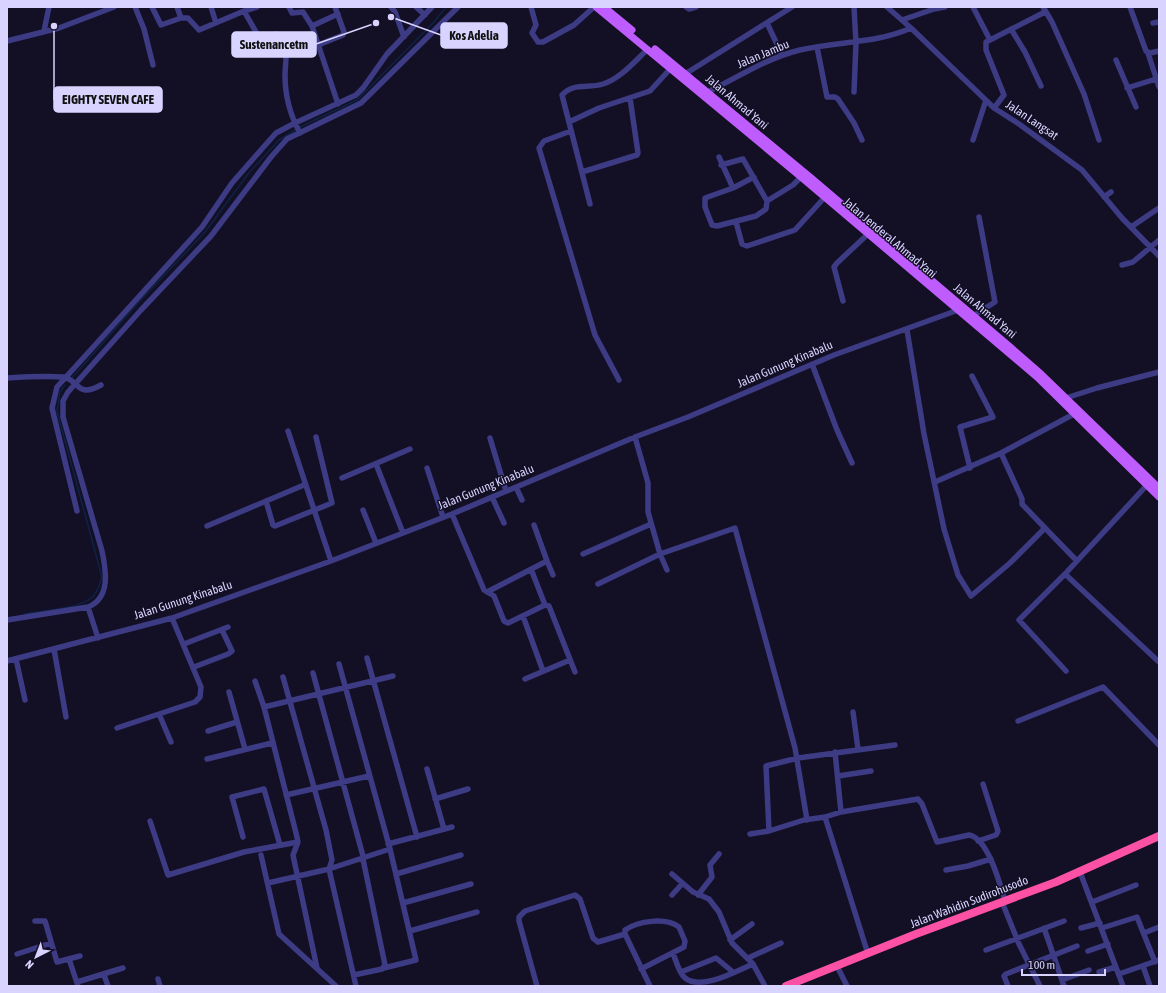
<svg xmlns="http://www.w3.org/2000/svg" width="1166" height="993" font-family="'Asap Condensed',sans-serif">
  <rect width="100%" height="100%" fill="#130f25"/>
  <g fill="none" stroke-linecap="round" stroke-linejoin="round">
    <path stroke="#0d2347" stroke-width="1.5" d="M300,127l57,-27 77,-78 12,-15
      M71,379l66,-75 68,-72 43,-58 31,-34 18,-11
      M25,614c18,-3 50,-5 65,-15 7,-5 9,-13 12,-22l-45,-166 3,-19 5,-7"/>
    <path stroke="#3c3b84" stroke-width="5.5" d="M135,7l9,22 9,36
      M152,7l9,18 20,-7
      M177,7l4,11h7l11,12 45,-19 16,28 16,-5 6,4c7,11 3,25 3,37 0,20 5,40 15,58
      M211,7l5,16
      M289,7l3,6 11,-1 9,14 26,-12
      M391,7l4,5 9,25
      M416,7l9,8
      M531,7l5,18 -4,8 6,9h5l31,-17 20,-18
      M686,7l3,2 7,-2
      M854,7l2,36 -2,49
      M887,7l24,21 83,80 25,16 63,46 40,48 37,38
      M973,7l17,33
      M1043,7l9,15 32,72 15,46
      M1130,7l16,44 4,2 9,-2
      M244,11l13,-4
      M902,20l32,-11 11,-2
      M767,23l15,32
      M1153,23l6,-1
      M312,26l26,78
      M1011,29l14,23 16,34
      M44,31l5,-24
      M7,41l52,-13 55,-21
      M318,45l25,-10 1,-3 -9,-25
      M817,47l10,50h8l3,2 16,24 8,17
      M1148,53l11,34
      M1116,60l20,47
      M685,74l107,-67
      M1127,88l32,-10
      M708,92c30,-15 59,-34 92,-42 38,-9 75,-6 111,-22
      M994,108l10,-13 -18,-45v-8l59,-30
      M569,122l30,-14 51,-17 21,-23
      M571,131l-27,10 -5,7 56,187 24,45
      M973,140l13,-40
      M719,157l14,31
      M721,165l22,-6 24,42
      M582,172l55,-17 1,-2 -8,-55
      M754,177l-21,11 -28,10v9l7,18 5,1 39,-10 10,-7 1,-8 26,-16 8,-8
      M1104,197l7,-5
      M590,204l-28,-109c13,-13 25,-6 41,-11 17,-5 32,-23 45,-35
      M736,222l6,22 5,2 48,-16 30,-33
      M1131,227l28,-19
      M1122,265l11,-3 26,-22
      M843,301l-9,-34 3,-4 31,-29
      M973,316l22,-14 -16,-85
      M907,330l17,104 20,95 14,46 13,21 39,-33 35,-35 31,32
      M812,364l25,66 15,33
      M7,378c17,-1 38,-2 56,-1 16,2 13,22 38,8
      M1066,398l31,-10 62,-16
      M288,431l43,130
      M635,437l13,46v29l12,42 7,16
      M490,438l16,53
      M1001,453l21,46v5l23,24
      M376,464l27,69
      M427,468l16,49
      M970,468l-10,-41 33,-10 -21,-41
      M342,478l68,-29
      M935,482l66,-29 73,-39
      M1147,485l-82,89 94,88
      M516,487l6,13
      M492,497l12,26
      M266,501l7,24 2,1 57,-23 -16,-66
      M363,510l13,33
      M77,511l-25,-103 5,-21 145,-160 30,-44 36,-41 8,-9 19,-10 61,-28 7,-7 24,-34 45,-47
      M452,514l32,76 10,6 10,25 4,2 37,-18 4,1 26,66
      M534,525l13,36
      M207,526l97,-41
      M583,554l68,-30
      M531,569l14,36
      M1065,574l-46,46 47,51
      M598,584l62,-30 75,-26 60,220 12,72
      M487,592l60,-31 6,14
      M88,607l10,31
      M523,616l20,55
      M7,620l81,-13c23,-9 18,-37 14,-56l-39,-134v-16l5,-9 73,-82 70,-74 60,-79 16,-18 74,-36 97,-96
      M184,644l44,-17
      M54,649l12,68
      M367,658l50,179
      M16,659l9,41
      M7,661l165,-43 159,-57 121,-47 183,-77 53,-20 146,-62 127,-46
      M339,664l51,185 26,111 -32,8
      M194,667l34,-13 4,-3 -10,-21
      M313,673l50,183
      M283,677l43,153 6,30 -3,9 27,117
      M525,679l45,-19
      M255,681l9,26
      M229,692l16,57
      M853,712l5,37
      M159,714l12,28
      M1018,721l85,-34 56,58
      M117,728l78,-26 5,-5 1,-10 -29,-69
      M208,731l29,-9
      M835,752l6,60 -16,5 43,137
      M207,759l65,-16
      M427,769l17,60
      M838,776l33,-5
      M286,795l83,-19
      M435,799l33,-10
      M841,812l77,-13 4,5 15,38 32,-7c19,3 31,49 36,66
      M825,817l-21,3 -35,11 -3,-65 32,-8 97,-13
      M150,821l18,54 76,-23 54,-10
      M750,834l19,-3
      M243,837l-11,-40 32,-8 16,56
      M978,841l18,-6 2,-4 -15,-47
      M388,844l64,-17
      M261,855l18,79 57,52
      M946,870l22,-4 23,-7
      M1080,872l43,114
      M396,874l65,-19
      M672,874l21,18 16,7 10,13 13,31 21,21
      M268,883l61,-14 61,-20
      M672,895l10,-11
      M698,895l14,-18 -2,-12 9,-11
      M1002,902l17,42 21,42
      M1092,902l44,-17
      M403,903l68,-19
      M35,921h10l12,41 23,-6
      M1044,928l20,58
      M1081,928l19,-5
      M1102,928l35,-11 18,45
      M410,931l67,-19
      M1144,933l15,-6
      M730,940l22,-16
      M986,950l78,-29
      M1088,951l20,-7
      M673,953c3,8 6,20 12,25 17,13 51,-7 68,-14l12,22
      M17,954l34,-11
      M748,958l33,-15
      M69,959l9,27
      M837,966l10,20
      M1143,966l7,20
      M317,968l-24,-113 5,-13 -2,-9 -32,-126 129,-31
      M641,969l43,-22 1,-6 -6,-14c-14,-10 -41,-6 -54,3v4l25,52
      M681,972l35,-14 17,14
      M1099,972l17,-5
      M1119,974l40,-14
      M104,975l4,11
      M354,975l28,-6 3,-4 -22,-106
      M158,979l2,7
      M1062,980l27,-10
      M77,982l46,-14
      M537,986l-18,-65v-4l6,-6 50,-16 5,4 13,39 5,4 27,-8
      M1008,986l-4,-10 2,-2 71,-28"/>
    <path stroke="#be5cfd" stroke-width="7" d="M596,7l205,170 236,200 122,120
      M604,7l28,23
      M655,49l155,128 199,169 32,28 118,114"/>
    <path stroke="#fd51a6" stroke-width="8" d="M786,986l130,-52 140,-52 103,-46"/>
  </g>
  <g text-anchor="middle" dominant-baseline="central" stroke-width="3" stroke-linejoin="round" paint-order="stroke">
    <g font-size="12" fill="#d8d4ff" stroke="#130f25">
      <text transform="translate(763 54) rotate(-23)">Jalan Jambu</text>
      <text transform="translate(737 102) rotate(40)">Jalan Ahmad Yani</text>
      <text transform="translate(1032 120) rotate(34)">Jalan Langsat</text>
      <text transform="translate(890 238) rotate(40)">Jalan Jenderal Ahmad Yani</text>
      <text transform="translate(985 311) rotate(40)">Jalan Ahmad Yani</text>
      <text transform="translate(785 364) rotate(-23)">Jalan Gunung Kinabalu</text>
      <text transform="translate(486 487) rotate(-22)">Jalan Gunung Kinabalu</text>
      <text transform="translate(183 600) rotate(-18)">Jalan Gunung Kinabalu</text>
      <text transform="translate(969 902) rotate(-21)">Jalan Wahidin Sudirohusodo</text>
    </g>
  </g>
  <path fill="none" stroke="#d8d4ff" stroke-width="1.5" d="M391 17L441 35M376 23L316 44M54 26L54 100"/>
  <g fill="#d8d4ff" stroke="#130f25" stroke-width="1.5">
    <circle cx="391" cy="17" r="4"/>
    <circle cx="376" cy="23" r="4"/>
    <circle cx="54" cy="26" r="4"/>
  </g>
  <g fill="#d8d4ff" stroke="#d8d4ff" stroke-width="1.5">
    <rect x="441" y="23" width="66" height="25" rx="4"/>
    <rect x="232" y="32" width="84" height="25" rx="4"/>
    <rect x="54" y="87" width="108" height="25" rx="4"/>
  </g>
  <g font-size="13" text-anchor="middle" font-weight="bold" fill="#111">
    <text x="474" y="40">Kos Adelia</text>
    <text x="274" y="49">Sustenancetm</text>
    <text x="108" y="104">EIGHTY SEVEN CAFE</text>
  </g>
  <rect width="1166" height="993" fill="none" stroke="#d8d4ff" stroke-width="16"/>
  <g transform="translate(36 957) rotate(222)" stroke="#130f25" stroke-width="3" paint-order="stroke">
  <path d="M0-3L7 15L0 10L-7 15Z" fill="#d8d4ff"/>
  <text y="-6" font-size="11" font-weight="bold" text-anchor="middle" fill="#d8d4ff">N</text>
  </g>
  <path d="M1022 969v6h83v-6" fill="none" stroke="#d8d4ff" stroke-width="2"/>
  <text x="1028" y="969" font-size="12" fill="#d8d4ff" stroke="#130f25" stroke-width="3" paint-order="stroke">100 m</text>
</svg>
